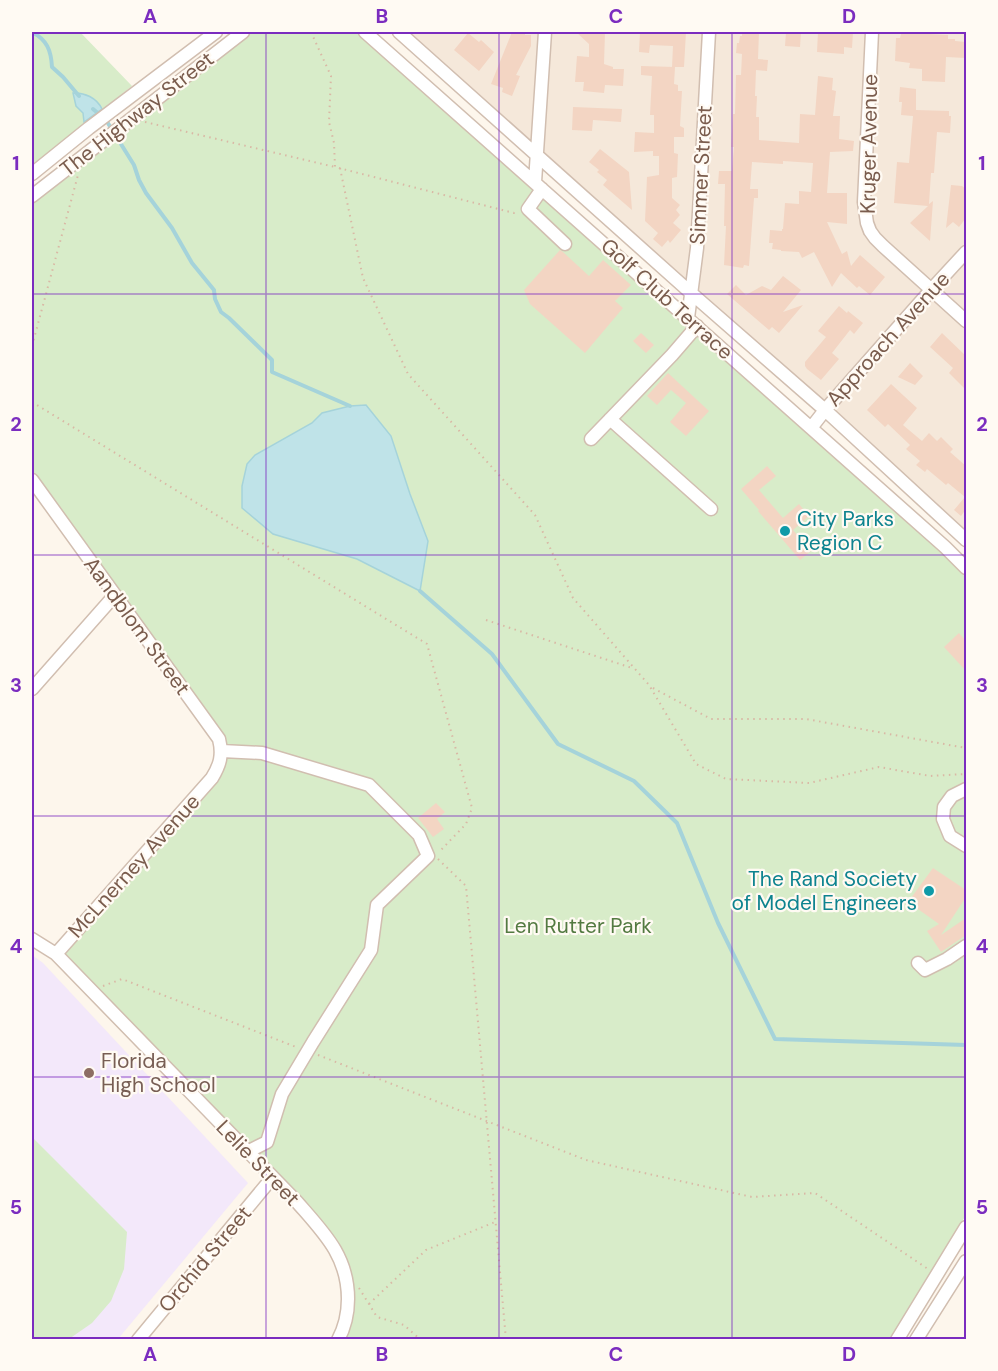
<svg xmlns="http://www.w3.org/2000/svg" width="998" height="1371" font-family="'DM Sans',sans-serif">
  <rect width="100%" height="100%" fill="#fdf6ec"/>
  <path fill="#f5e8da" d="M409,32h557v503z"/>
  <path fill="#f3e8fa" d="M32,955l11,8 205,220 -130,156h-86z"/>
  <path fill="#d8ecc9" d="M32,32h48l52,54 -100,80z
    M250,32h106l549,488 50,45 11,13v637l-76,124h-548l3,-79 -285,-306 165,-195 -119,-182 -74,-104v-272l94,-76z
    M32,1137l95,95 -3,37 -13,32 -19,22 -23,16h-37z"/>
  <path fill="#bfe3e8" stroke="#a5d3da" stroke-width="1.5" d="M73,93c11,-1 24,5 29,16l-18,13 -1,-9 -7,-7z
    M366,405l25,31 19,58 18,47 -8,50 -63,-32 -84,-25 -31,-26v-22l5,-22 8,-9 57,-32 10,-10 28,-7z"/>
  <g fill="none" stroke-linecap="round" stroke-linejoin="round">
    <path stroke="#a5d3da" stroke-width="4" d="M32,32c15,8 19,18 20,35l11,10 16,19
      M93,109l13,11 28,45 5,15 7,13 26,35 20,35 22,27 1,9 6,13 8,6 43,42v12l78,34
      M420,591l72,63 66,90 76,37 43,42 41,100 57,116 191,6"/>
  </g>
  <path fill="#f3d5c3" d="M512,32h13v3h6v11l-15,29 4,1 -8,20 -10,-4 1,-4 -12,-4z
    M576,32h29l-1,32 9,3v2h11l-1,17 -18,-1 -1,8 -21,-2 1,-9h-9l2,-26 12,1v-13z
    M640,32h46l-2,35h-12l1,-21 -23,-1 -1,8 -10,-1z
    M742,32h17l-1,27 10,1 -1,11 -11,-1 -1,26h2l-1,21h3v23l40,3 1,-29 15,1 3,-39 15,2 -1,12 4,1 -3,25h7l-1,23 15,2 -1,10 -23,1 -3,41h20v31l-20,-2 15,32 5,-3 4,15 9,-11 25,22 -15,18 -11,-9 -2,2 -16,-15 -9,14 -18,-35 -12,6 -3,-6 -18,-1v-1l-9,-1 1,-6h-4l1,-13 12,1v-2h1l2,-26 14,1v-13l12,1 2,-29 -30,-2v3l-31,-2 -2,27h8v9h-4l-5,68 -5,-1 -1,3 -19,-3 2,-39h-2l1,-42h-7l1,-13h13l2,-24h-3l2,-33h2l1,-39h5l1,-21 -6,-1 1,-10h2l1,-7h2z
    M786,32h15l-1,15 -15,-1z
    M818,32h35l-1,16 -8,-1v7l-27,-2z
    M468,33l11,9 2,-2 13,12 -15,19 -25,-21z
    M911,33l37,2v4h7v2l11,1v16l-20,-1 -1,25 -23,-1v-12l-13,-1 1,-5 -15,-2 1,-23h4l1,-4h10z
    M641,66l34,1 -1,17 4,1v6h4l-2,35 4,2v9h-10v16l4,1 -1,23 -5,1v20l8,7 -4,5 4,5 -7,8 8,7 -11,13 -2,-3 -6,7 -9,-8 5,-6 -13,-12 2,-44 12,-2v-19h-6v-5l-19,1 1,-20 19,1v-18h-4l2,-39 -11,-1z
    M900,87l16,2v21l33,1v5h2l-1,17 -13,-1 -3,41h-3l-2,31 4,-3 -3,40 -20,-18 18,-17 -34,-3 3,-41 12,1 4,-47 -12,-1 1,-13h-3z
    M573,107l49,2 -1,13 -28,-2 -1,11 -20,-1z
    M600,149l29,23 3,38 -29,-25 4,-5 -10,-8 2,-2 -10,-8z
    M951,185l11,1 4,3v29l-7,9 -6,-5 -7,6z
    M560,250l3,2 26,24 14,-16 28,25 -16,16 8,7 -38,45 -55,-49 -6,-14z
    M783,276l18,14 -18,22 20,-7 -24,28 -7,-6 -3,3 -42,-36 9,-9 10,10 16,-9 9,4z
    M839,306l8,7 1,-2 15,12 -9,11 -4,-4 -18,23 7,6 -18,21 -14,-11 -2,-3v-4l21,-25 -8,-6z
    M641,333l13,12 -8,8 -13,-12z
    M942,333l24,23v34l-17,-17 4,-5 -23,-21z
    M910,363l13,13 -8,9 -17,-8z
    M668,373l41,38 -23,25 -16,-14 16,-19 -15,-13 -14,15 -10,-9z
    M891,384l26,24 -14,17 19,16 7,-8 8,8 4,-4 12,12 -3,3 16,14v43l-5,7 -7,-6 11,-13 -17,-14 -2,2 -19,-16 -2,3 -9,-7 4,-4 -14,-12 4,-4 -22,-21 -3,3 -18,-17z
    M767,466l9,10 -17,14 24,28 16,-14 10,12 -16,14 18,21 -11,9 -42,-49 1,-1 -18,-21z
    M959,633l7,8v30l-22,-24z
    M436,803l9,9 -8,7 7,10 -11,8 -15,-19z
    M933,868l33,22v7l-25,38 25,-17v17l-25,17 -14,-21 12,-7 -31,-22z"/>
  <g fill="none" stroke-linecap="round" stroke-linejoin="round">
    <g stroke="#d1beb0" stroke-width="15">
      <path id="minor" d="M365,32l580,515 21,21
        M399,32l292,261 134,117 141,130
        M872,32l-8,170 3,21 3,8 5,7 8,8 83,75
        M32,174l57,-46 127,-96
        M535,182l10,-150
        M542,189l-14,20 37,35
        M32,196l211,-164
        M688,318l9,-70 12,-216
        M610,419l101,90
        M811,428l14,-18 106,-120 35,-38
        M591,439l81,-84 25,-29
        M32,480l187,259c4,16 1,26 -7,39l-156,176
        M32,689l83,-94
        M222,751l40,2 107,32 50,50 9,21 -51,49 -6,45 -58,92 -31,52 -15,48 -20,10
        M966,789l-14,7 -8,11 -1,12 7,17 16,10
        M32,939l24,15 241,248c27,31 51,54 51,97 0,14 -3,28 -10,41
        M918,963l7,7 22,-11 19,-13
        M138,1340l134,-162
        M897,1340l69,-113
        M916,1340l50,-79"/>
    </g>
    <path stroke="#d9b8a5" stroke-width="2" stroke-dasharray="1.5 4.5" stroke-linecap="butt" d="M311,32l20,44 -2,46 5,21 1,24 179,46 3,-4
      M145,122l190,45
      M340,168l23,110 45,96 127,141 38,83 76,87 47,79 30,15 83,4 70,-16 51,9 36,-2
      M32,346l46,-171
      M32,402l395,242 45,164 -6,16 -27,28
      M486,620l146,48
      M653,688l58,31h95l160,29
      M438,859l28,27 40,454
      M103,986l19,-7 174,68
      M318,1055l268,105 166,37 63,-4 113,76
      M359,1288l18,29 27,8 17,15
      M369,1304l57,-54 69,-28"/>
    <use href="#minor" stroke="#fff" stroke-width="12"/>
  </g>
  <path fill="none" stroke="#7b2cbf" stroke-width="1.5" stroke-opacity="0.55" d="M266,32v1308M499,32v1308M732,32v1308M32,294h934M32,555h934M32,816h934M32,1077h934"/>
  <g fill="#0f9aa8" stroke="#fffaf3" stroke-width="2">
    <circle cx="785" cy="531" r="6"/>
    <circle cx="929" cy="891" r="6"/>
  </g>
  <circle fill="#8d6e63" stroke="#fffaf3" stroke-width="2" cx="89" cy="1073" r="6"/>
  <g text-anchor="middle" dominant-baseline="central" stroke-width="4.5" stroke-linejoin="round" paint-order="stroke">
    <g font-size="21" fill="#7a5c4d" stroke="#fffaf3">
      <text transform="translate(137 114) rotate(-38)">The Highway Street</text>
      <text transform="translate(869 144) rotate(-89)">Kruger Avenue</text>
      <text transform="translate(701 175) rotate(-87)">Simmer Street</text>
      <text transform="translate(667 299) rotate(42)">Golf Club Terrace</text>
      <text transform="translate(888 339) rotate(-48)">Approach Avenue</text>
      <text transform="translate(137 626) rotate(54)">Aandblom Street</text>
      <text transform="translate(134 866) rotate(-48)">McLnerney Avenue</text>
      <text transform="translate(258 1163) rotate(46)">Lelie Street</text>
      <text transform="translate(205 1259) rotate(-50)">Orchid Street</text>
    </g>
    <g font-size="21" fill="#0d838f" stroke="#fffaf3" text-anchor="start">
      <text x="797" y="519">City Parks<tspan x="797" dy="24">Region C</tspan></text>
      <text x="917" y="879" text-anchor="end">The Rand Society<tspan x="917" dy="24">of Model Engineers</tspan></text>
    </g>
    <g font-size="21" fill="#537a41" stroke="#fffaf3">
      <text x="578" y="926">Len Rutter Park</text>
    </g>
    <g font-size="21" fill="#785e54" stroke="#fffaf3" text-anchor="start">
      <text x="101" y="1061">Florida<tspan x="101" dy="24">High School</tspan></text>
    </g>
  </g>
  <rect width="998" height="1371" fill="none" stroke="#fffaf3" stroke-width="66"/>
  <rect x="33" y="33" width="932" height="1305" fill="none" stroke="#7b2cbf" stroke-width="2"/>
  <g font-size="20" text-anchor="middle" font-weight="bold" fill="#7b2cbf">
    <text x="150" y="23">A</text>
    <text x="382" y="23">B</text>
    <text x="616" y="23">C</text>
    <text x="849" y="23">D</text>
    <text x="16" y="170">1</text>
    <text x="982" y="170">1</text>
    <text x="16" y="431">2</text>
    <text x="982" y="431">2</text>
    <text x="16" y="692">3</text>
    <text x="982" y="692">3</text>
    <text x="16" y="953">4</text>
    <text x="982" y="953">4</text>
    <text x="16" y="1214">5</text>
    <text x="982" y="1214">5</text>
    <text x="150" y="1361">A</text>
    <text x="382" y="1361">B</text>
    <text x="616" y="1361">C</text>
    <text x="849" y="1361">D</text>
  </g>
</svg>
